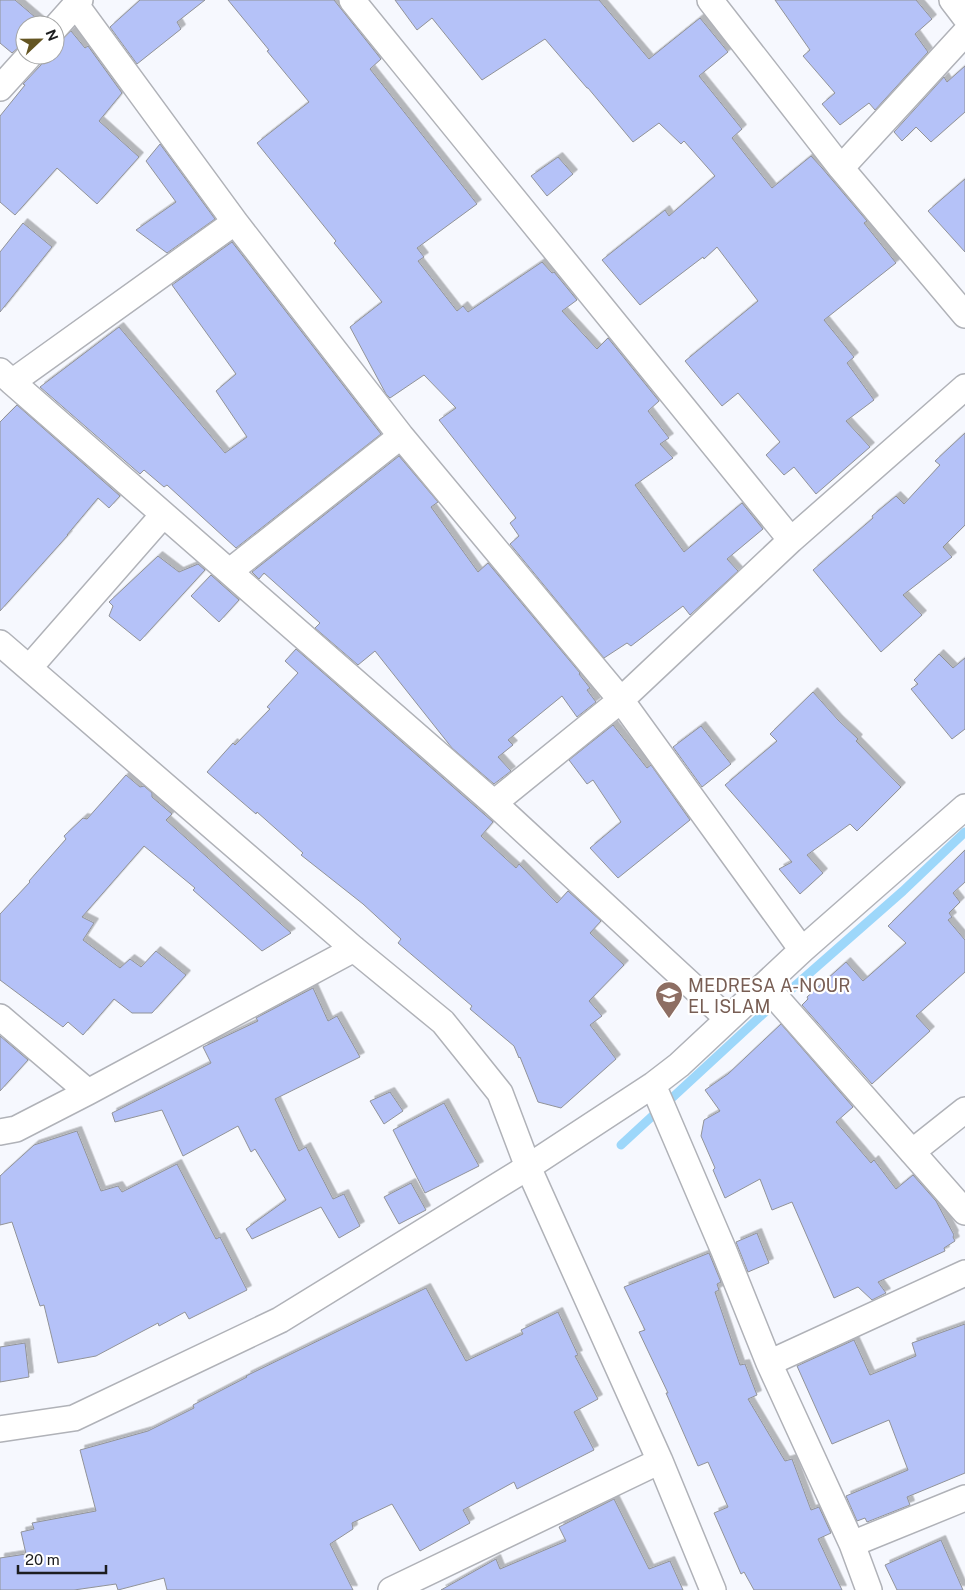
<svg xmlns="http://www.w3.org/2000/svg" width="965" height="1590" font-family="'Public Sans',sans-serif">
  <defs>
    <filter id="shadow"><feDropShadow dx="4.5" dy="-4.5" stdDeviation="0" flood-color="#0004"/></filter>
  </defs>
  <rect width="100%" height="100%" fill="#f6f8fe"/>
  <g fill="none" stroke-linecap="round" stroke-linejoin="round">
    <path stroke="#9dd7fa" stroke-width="9" d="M621,1145l143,-132 139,-122 62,-59"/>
  </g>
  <path fill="#b5c2f8" stroke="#919398" filter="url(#shadow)" d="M0,0h15l27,23 -1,2h-16v17l-13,11 -12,-10z
    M140,0h65l-28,22 4,7 -44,35 -27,-37z
    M228,0h106l47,59 -11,10 107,135 -60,44 7,9 -6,4 39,50 6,-5 5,6 74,-50 10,11 2,-1 23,28 -15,11 35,38 11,-11 51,63 -11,10 21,27 -9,6 13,14 -38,27 49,67 58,-49 21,26 -36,30 11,12 -48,44 -7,-9 -52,40 -4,-3 -23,15 -94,-114 9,-8 -9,-13 6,-5 -77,-98 17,-12 -32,-33 -34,23 -4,-4 -36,-67 32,-25 -48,-59 2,-2 -79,-98 52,-41 -42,-51 2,-1z
    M395,0h204l50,59 51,-41 28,34 -29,24 43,53 -10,9 40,50 39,-32 11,12 45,53 -3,2 32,40 -72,57 30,37 -7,6 27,37 -28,21 24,26 -54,47 -22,-27 -10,8 -18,-20 14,-13 -42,-49 -16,13 -37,-45 73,-60 -41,-54 -13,12 -1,-2 -63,48 -38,-45 63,-50 4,6 46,-40 -31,-35 -3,3 -22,-21 -26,19 -45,-54h-1l-42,-49 -63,41 -50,-62 -15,12z
    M775,0h141l16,19 -17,15 13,18 -53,58 -6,-7 -29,22 -18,-21 13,-11 -32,-37 7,-6z
    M71,31l14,17 3,-2 34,47 -23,28 40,36 -42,47 -40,-36 -42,47 -15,-13v-86l25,-31 -2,-1 18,-19 3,-10h11v-13l5,-1z
    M965,66v46l-34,30 -15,-15 -14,14 -8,-9 50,-55 3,5z
    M160,144l55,75 -48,34 -31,-23 40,-28 -30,-41z
    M558,157l15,17 -26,22 -16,-20z
    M965,179v73l-37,-41z
    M23,223l29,24 -52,65v-60z
    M232,242l149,192 -145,114 -69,-63 -3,2 -20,-17 -4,4 -100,-87 79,-60 106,126 22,-16 -31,-46 20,-17 -64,-89z
    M17,405l103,91 -11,12 -11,-10 -31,37h1l-68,76v-189z
    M965,433v92l-22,22 9,10 -49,38 19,20 -41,37 -68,-82 60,-52 -1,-2 24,-20 8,8 36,-39 -5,-4z
    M399,456l39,46 -7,5 47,65 10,-9 92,110 -1,1 11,14 -3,2 9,12 -19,15 -15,-21 -54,44 5,5 -15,12 13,14 -17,13 -42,-36 -77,-97 -17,14 -43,-37 5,-5 -56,-50 -5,6 -7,-7z
    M158,556l21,16 19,-8 7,6 -65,71 -31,-25 4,-10 -4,-4z
    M211,575l28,25 -20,22 -28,-26z
    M296,649l197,173 -12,14 35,32 3,-4 38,39 11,-12 33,30 -11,12 34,32 -35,36 13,15 -12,9 26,34 -55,49 -23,-6 -18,-45 -1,1 -5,-12 -44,-37 2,-3 -74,-63 3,-4 -38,-35 -62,-49 2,-2 -46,-41 -1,2 -49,-42 26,-29 2,2 35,-36 -3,-2 31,-34 -13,-12z
    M939,654l14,14 12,-10v71l-13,10 -41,-50 7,-5 -4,-4z
    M813,692l25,28 20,19 -2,2 45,46 -44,44 -7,-7 -43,31 16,18 -23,21 -21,-25 13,-7 -67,-77 52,-44 -7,-7z
    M613,725l34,43 4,-3 39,55 -72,58 -28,-30 31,-26 -28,-42 -6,4 -18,-24z
    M701,726l30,38 -29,23 -29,-40z
    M126,775l14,12 4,-1 8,7v4l20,17 -6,6 125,113 -29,18 -69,-61 2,-2 -51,-42 -62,71 12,6 -11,17 37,28 10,-9 11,8 15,-16 30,24 -34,38h-20l-18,-14 -31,36 -15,-13 -5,5 -63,-47v-66l30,-32 -1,-1 37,-42 -2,-3 19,-18 4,1z
    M965,850v32l-12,11 7,9 -11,11 3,4 -4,3 17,20v32l-49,44 14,15 -58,53 -70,-79 6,-6 -1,-2 39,-35 17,19 43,-38 -18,-17z
    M313,988l15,33 9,-5 23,41 -85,42 24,52 7,-4 27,52 11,-5 16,32 -21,12 -18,-31 -69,32 -6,-10 40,-29 -31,-51 -4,3 -13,-26 -55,30 -21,-46 -47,12 -3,-9 99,-50 -8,-16 55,-26 -2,-3z
    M781,1024l72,83 -17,15 35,41 3,-3 22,29 17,-14 23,26 18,34 -1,2 2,4 -11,7 1,3 -67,31 8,11 -14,7 -14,-13 -24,11 -42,-96 -20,8 -12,-31 -35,19 -12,-28 2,-2 -14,-32 3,-16 16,-9 -15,-21 23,-16z
    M0,1036l28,24 -28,31z
    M390,1092l13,19 -19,13 -14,-23z
    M444,1103l35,63 -54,27 -32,-63z
    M77,1131l24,60 17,-5 4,6 55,-28 39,75 4,-2 27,53 -58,29 -4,-7 -26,14 -1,-3 -62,33 -38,7 -14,-58 -4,1 -28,-84 -12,3v-49l34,-31z
    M411,1183l15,27 -27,14 -15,-27z
    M757,1233l12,30 -21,9 -12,-30z
    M709,1253l12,29 -4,2 2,6 -4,2 25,73 5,-1 12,31 -9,4 37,62 7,-2 19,51 8,-3 12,26 -13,6 24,51h-88l-10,-18 -3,2 -27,-61 14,-6 -20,-45 -10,4 -32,-73h2l-29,-61 6,-2 -21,-43z
    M426,1288l40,73 57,-27 -2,-4 37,-18 20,43 -3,1 23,43 -24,13 20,38 -77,39 -3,-7 -51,28 7,13 -50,28 -28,-47 -40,19 1,6 -23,15 23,46h-186l-3,-12 -46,12 -2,-6 -42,6h-74v-32l26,-4 -5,-22 13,-3 -2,-6 64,-12 -16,-61 68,-19 46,-23 -1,-3 54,-28 -1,-1z
    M965,1324v149l-58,24 3,8 -43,17 -2,-4 -8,3 -11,-25 62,-26 -19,-50 -57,24 -35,-78 57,-26 16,35 46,-19 -4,-13z
    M25,1343l4,34 -29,5v-35z
    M614,1499l35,70 21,-8 13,29h-242l55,-31 4,10 66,-28 -7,-14z
    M941,1540l22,50h-66l-12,-25z"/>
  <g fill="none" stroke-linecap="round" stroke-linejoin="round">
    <g stroke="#b0b2b8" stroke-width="28">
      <path id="street" d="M352,0l439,540
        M710,0l131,168 124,147
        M952,0l13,17
        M76,5l159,217 166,214 220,264 181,250
        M55,28l25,-28
        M0,88l30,-33
        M841,168l124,-135
        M0,371l12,11 482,421 234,216
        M12,382l223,-160
        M230,571l171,-135
        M0,643l354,306 89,73 57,71 28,74 132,294 53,129
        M29,668l134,-153
        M494,803l127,-103 170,-160 174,-153
        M765,985l200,227
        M0,1017l88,75
        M653,1085l71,166 45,112 83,181 17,46
        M0,1132l16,-3 72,-37 266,-143
        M912,1152l53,-42
        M769,1363l196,-90
        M0,1429l74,-11 206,-98 248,-153 125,-82 26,-20 123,-115 163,-143
        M852,1544l113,-46
        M391,1590l269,-129"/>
    </g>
    <use href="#street" stroke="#fff" stroke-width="25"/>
  </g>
  <defs>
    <g id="school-pin" transform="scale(1.4375)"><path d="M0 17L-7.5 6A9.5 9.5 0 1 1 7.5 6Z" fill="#8d6e63" stroke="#fff"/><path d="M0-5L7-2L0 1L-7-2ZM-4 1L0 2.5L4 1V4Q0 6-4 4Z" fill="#fff"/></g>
  </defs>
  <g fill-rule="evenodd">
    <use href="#school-pin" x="669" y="995"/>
  </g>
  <g text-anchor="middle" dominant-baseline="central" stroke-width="4.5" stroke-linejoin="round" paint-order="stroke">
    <g font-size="18" fill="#785e54" stroke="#fff" text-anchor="start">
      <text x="688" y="985">MEDRESA A-NOUR<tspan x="688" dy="21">EL ISLAM</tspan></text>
    </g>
  </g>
  <g transform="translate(40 40) rotate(68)"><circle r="24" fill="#ffffff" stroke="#a4a5a5"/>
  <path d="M0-4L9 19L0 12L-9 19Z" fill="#645522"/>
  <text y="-8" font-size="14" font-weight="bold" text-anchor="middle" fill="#1c1d1f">N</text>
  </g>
  <path d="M18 1565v8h88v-8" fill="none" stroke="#1c1d1f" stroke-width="2.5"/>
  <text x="25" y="1565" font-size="15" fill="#1c1d1f" stroke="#ffffff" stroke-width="4" paint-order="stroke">20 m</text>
</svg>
